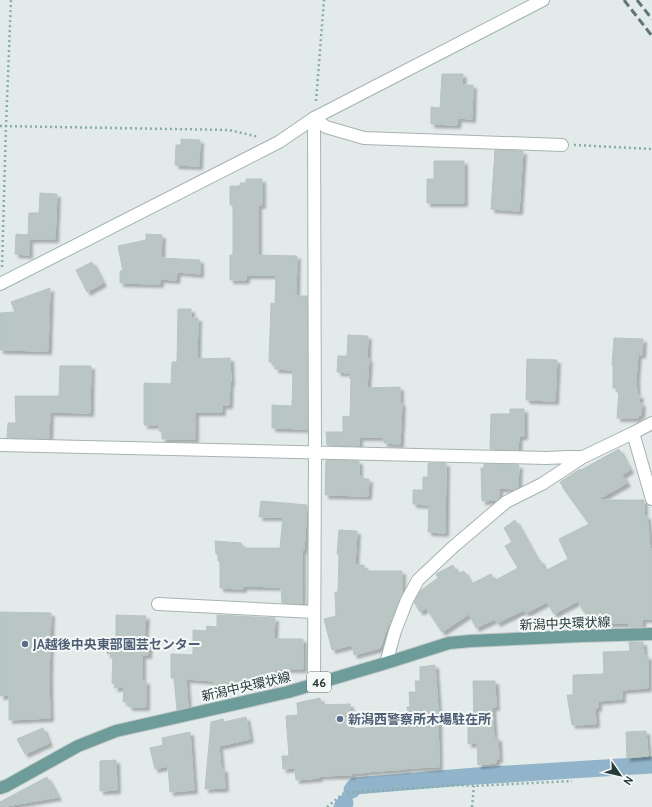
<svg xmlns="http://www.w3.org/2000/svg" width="652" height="807" font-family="Cabin,'Noto Sans JP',sans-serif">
  <defs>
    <filter id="shadow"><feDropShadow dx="3.5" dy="3.5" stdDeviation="1" flood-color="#0004"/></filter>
  </defs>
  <rect width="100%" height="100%" fill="#e3ebea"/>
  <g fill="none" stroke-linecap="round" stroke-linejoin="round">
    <path stroke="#92b4ca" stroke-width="17" d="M352,790l3,-4 121,-10 176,-11
      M342,807l3,-4"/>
  </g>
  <path fill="#b9c6c3" stroke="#b6c4c2" filter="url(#shadow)" d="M442,74h21l-1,11h11l-1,34 -14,-1 -1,7 -26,-1v-17l9,1z
    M181,139l19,1 -1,26 -24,-1 1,-20h5z
    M495,150l28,1 -4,60 -28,-2z
    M434,161h30v42h-37v-24h7z
    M246,179h16v26h-4v50l39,1 -1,40h11v133l-35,-1v-23l20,1 1,-36 -18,-1v-7h-6l2,-59 4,1 1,-29h-30v5h-16v-25h3v-50h-3v-19h10v-3h6z
    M40,193l17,1 -2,45h-26v16l-14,-1 1,-20 12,1 1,-22h10z
    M146,234l16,1 -1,23 39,2v14l-23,-2 -1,8 -16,-1v5l-40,-1v-12h3l-5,-25 28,-6z
    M92,262l11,21 -16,9 -11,-22z
    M50,288l-2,63 -48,-1v-37l15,-1 -4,-10z
    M178,309h13v9h7l-1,41 33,-1 1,24h-1l-1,23h-7v7h-27v27h-33v-8h-3v-6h-15v-42l27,1 1,-22h5z
    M348,335l20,1 -1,23h2l-2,29 33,-1v16h2l-2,41 -16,-1v-6h-25v9l-32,-1 -1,-13h17v-16l7,1 1,-39h-2l1,-5 -13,-1 1,-16h9z
    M614,338l29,1 -1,16 -4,-1 -2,25 1,16h3l-1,8h3l-1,12h-3v3h-21l2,-30h-6v-23h-1z
    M527,359l30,1 -2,41 -29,-1z
    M60,366h31l-1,47 -40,-1 -1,26h-42l1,-15h8l-1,-27h44z
    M510,409h14v27h-5l-1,14 -28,-1 1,-35h19z
    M619,449l11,21 -8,5 5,8 -30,17h47v16h3l3,33h2v70h-10v8h-13v-4l-36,1 -7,-14 -3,1 -5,-10 -24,13 -7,-12 -21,11 -2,-3 -27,13 -2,-4 -19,9 -7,-14 -27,18 -16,-24 -6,4 -6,-10 6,-11 18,-13 -2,-4 17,-9 4,9 7,-3 7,13 20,-10 3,7 24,-13 -13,-22 7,-4 -8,-14 11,-8 23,41 2,-1 5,11 23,-12 -9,-20 30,-15 -25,-35 -4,-7 20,-13 1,1z
    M326,460l33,1v15h2v3h8l-1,17 -43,-1z
    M428,463h18l-1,70 -17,-1 1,-27 -16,-1v-14h10v-13h5z
    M484,464l35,1 -1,22 -2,2 -17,-1v10l-3,2 -14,1 -1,-33h3z
    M261,501l46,4 -3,45h-2v54l-20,-1 -1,-16 -38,-1v3l-23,-1v-27h-2v-7h-2l-1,-13 26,2 1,5h38l3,-31h-24z
    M339,530l18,1 -2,34h9v6h38v23l-13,31h-1l-8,23 -26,7 -2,-10 -20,5 -8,-31 12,-3 -1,-24h3l1,-37 -2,-1z
    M0,612l51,1 -2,62 1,43 -41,2v-25l-9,1z
    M116,615l30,1 -2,25h5l-1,14h-6v26h4v26h-17l-1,-6 -5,1 1,-15 -10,1 1,-4 -3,-1 1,-29h-6l1,-14 8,-1z
    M217,615l58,3 -1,21h29v30h-28l-1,13 -26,-1v5l-35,1 1,-6 -28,-2 2,28 -11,3 -3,-32h-3v-24l22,1v-25l13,1 1,-5 10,1z
    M629,642h14l1,14h4v32l-26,2v9l-24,2v7h-3l1,16 -24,1 -5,-30h6v-20l31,-1 -1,-22 27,-1z
    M435,665l3,44 1,58 -32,1v1l-43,3v1h-12v2l-33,1v2l-23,2 -1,-12 -12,1 -1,-13h7l-3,-40 12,-1 -1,-12 23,-5 1,7 29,-1v25l59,-4 -2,-18h3l-1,-15h7l-1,-11h5v-14z
    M473,681h22l1,26h-4l2,31h4l1,21h-3v4l-18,2 -1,-22 -9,1v-22h6z
    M246,717l4,22 -31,7 2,23h3l1,19 -20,1 6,-67 12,-3 1,3z
    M43,728l6,15 -24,11 -8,-15z
    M646,731l2,25 -21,2 -1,-26z
    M190,732l4,58 -24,2 -2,-26 -13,3 -5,-21 13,-3 -1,-7z
    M116,760l1,30 -17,1v-30z
    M47,777l11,20 -58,10v-5z"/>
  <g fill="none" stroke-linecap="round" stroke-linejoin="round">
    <g stroke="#a6b3b2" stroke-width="14">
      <path id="street" d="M314,118l12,9 38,11 198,7
        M633,433l19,66
        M0,445l546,13 23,-1h14
        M158,604l156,8
        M386,663l9,-32 12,-31 11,-20 35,-33 53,-45 36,-18 41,-27 50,-24 19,-10
        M314,684l1,-232 -1,-334"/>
    </g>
    <g stroke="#a0b3b1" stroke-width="14">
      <path id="secondary" d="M0,284l279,-142 35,-24 229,-118"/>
    </g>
    <g stroke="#c2c8c8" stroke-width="14">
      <path id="primary" d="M0,788l6,-2 72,-40 38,-15 172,-39 98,-29 63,-20 22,-2 110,-5 71,-2"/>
    </g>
    <path stroke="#87aca9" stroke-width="2.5" stroke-dasharray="2 3" stroke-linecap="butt" d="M316,101l8,-101
      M0,126l229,4 30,7
      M574,145l78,4
      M2,267l4,-141 5,-126
      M327,807l17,-14 116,-8 14,1 98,-5
      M472,807l2,-21"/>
    <use href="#street" stroke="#fff" stroke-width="12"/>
    <use href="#secondary" stroke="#fff" stroke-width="12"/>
    <use href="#primary" stroke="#6d9c9b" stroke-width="12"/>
    <path stroke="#607676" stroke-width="3" stroke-dasharray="8 4" stroke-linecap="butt" d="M624,0l28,36
      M637,0l15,19"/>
  </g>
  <g fill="#5c6f8a" stroke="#f4f8f7" stroke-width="1.5">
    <circle cx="25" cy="644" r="4"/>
    <circle cx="340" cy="719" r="4"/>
  </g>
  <g text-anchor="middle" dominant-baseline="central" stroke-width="4" stroke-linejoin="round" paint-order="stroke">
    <rect fill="#f4f8f7" stroke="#637473" stroke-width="1" x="307" y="672" width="24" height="20" rx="3"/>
    <g font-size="12" font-weight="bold" fill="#253b3a">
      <text x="319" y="682">46</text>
    </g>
    <g font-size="13" fill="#253b3a" stroke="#f4f8f7">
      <text transform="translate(565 623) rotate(-2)">新潟中央環状線</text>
      <text transform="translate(246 686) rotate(-13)">新潟中央環状線</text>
    </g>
    <g font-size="13" font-weight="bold" fill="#4e5e75" stroke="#f4f8f7" text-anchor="start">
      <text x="33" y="644">JA越後中央東部園芸センター</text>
      <text x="348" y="719">新潟西警察所木場駐在所</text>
    </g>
  </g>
  <g transform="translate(620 775) rotate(124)" stroke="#f4f8f7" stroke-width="3" paint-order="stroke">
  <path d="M0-3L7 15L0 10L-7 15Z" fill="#253b3a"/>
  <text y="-6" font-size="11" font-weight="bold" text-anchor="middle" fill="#253b3a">N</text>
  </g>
</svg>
